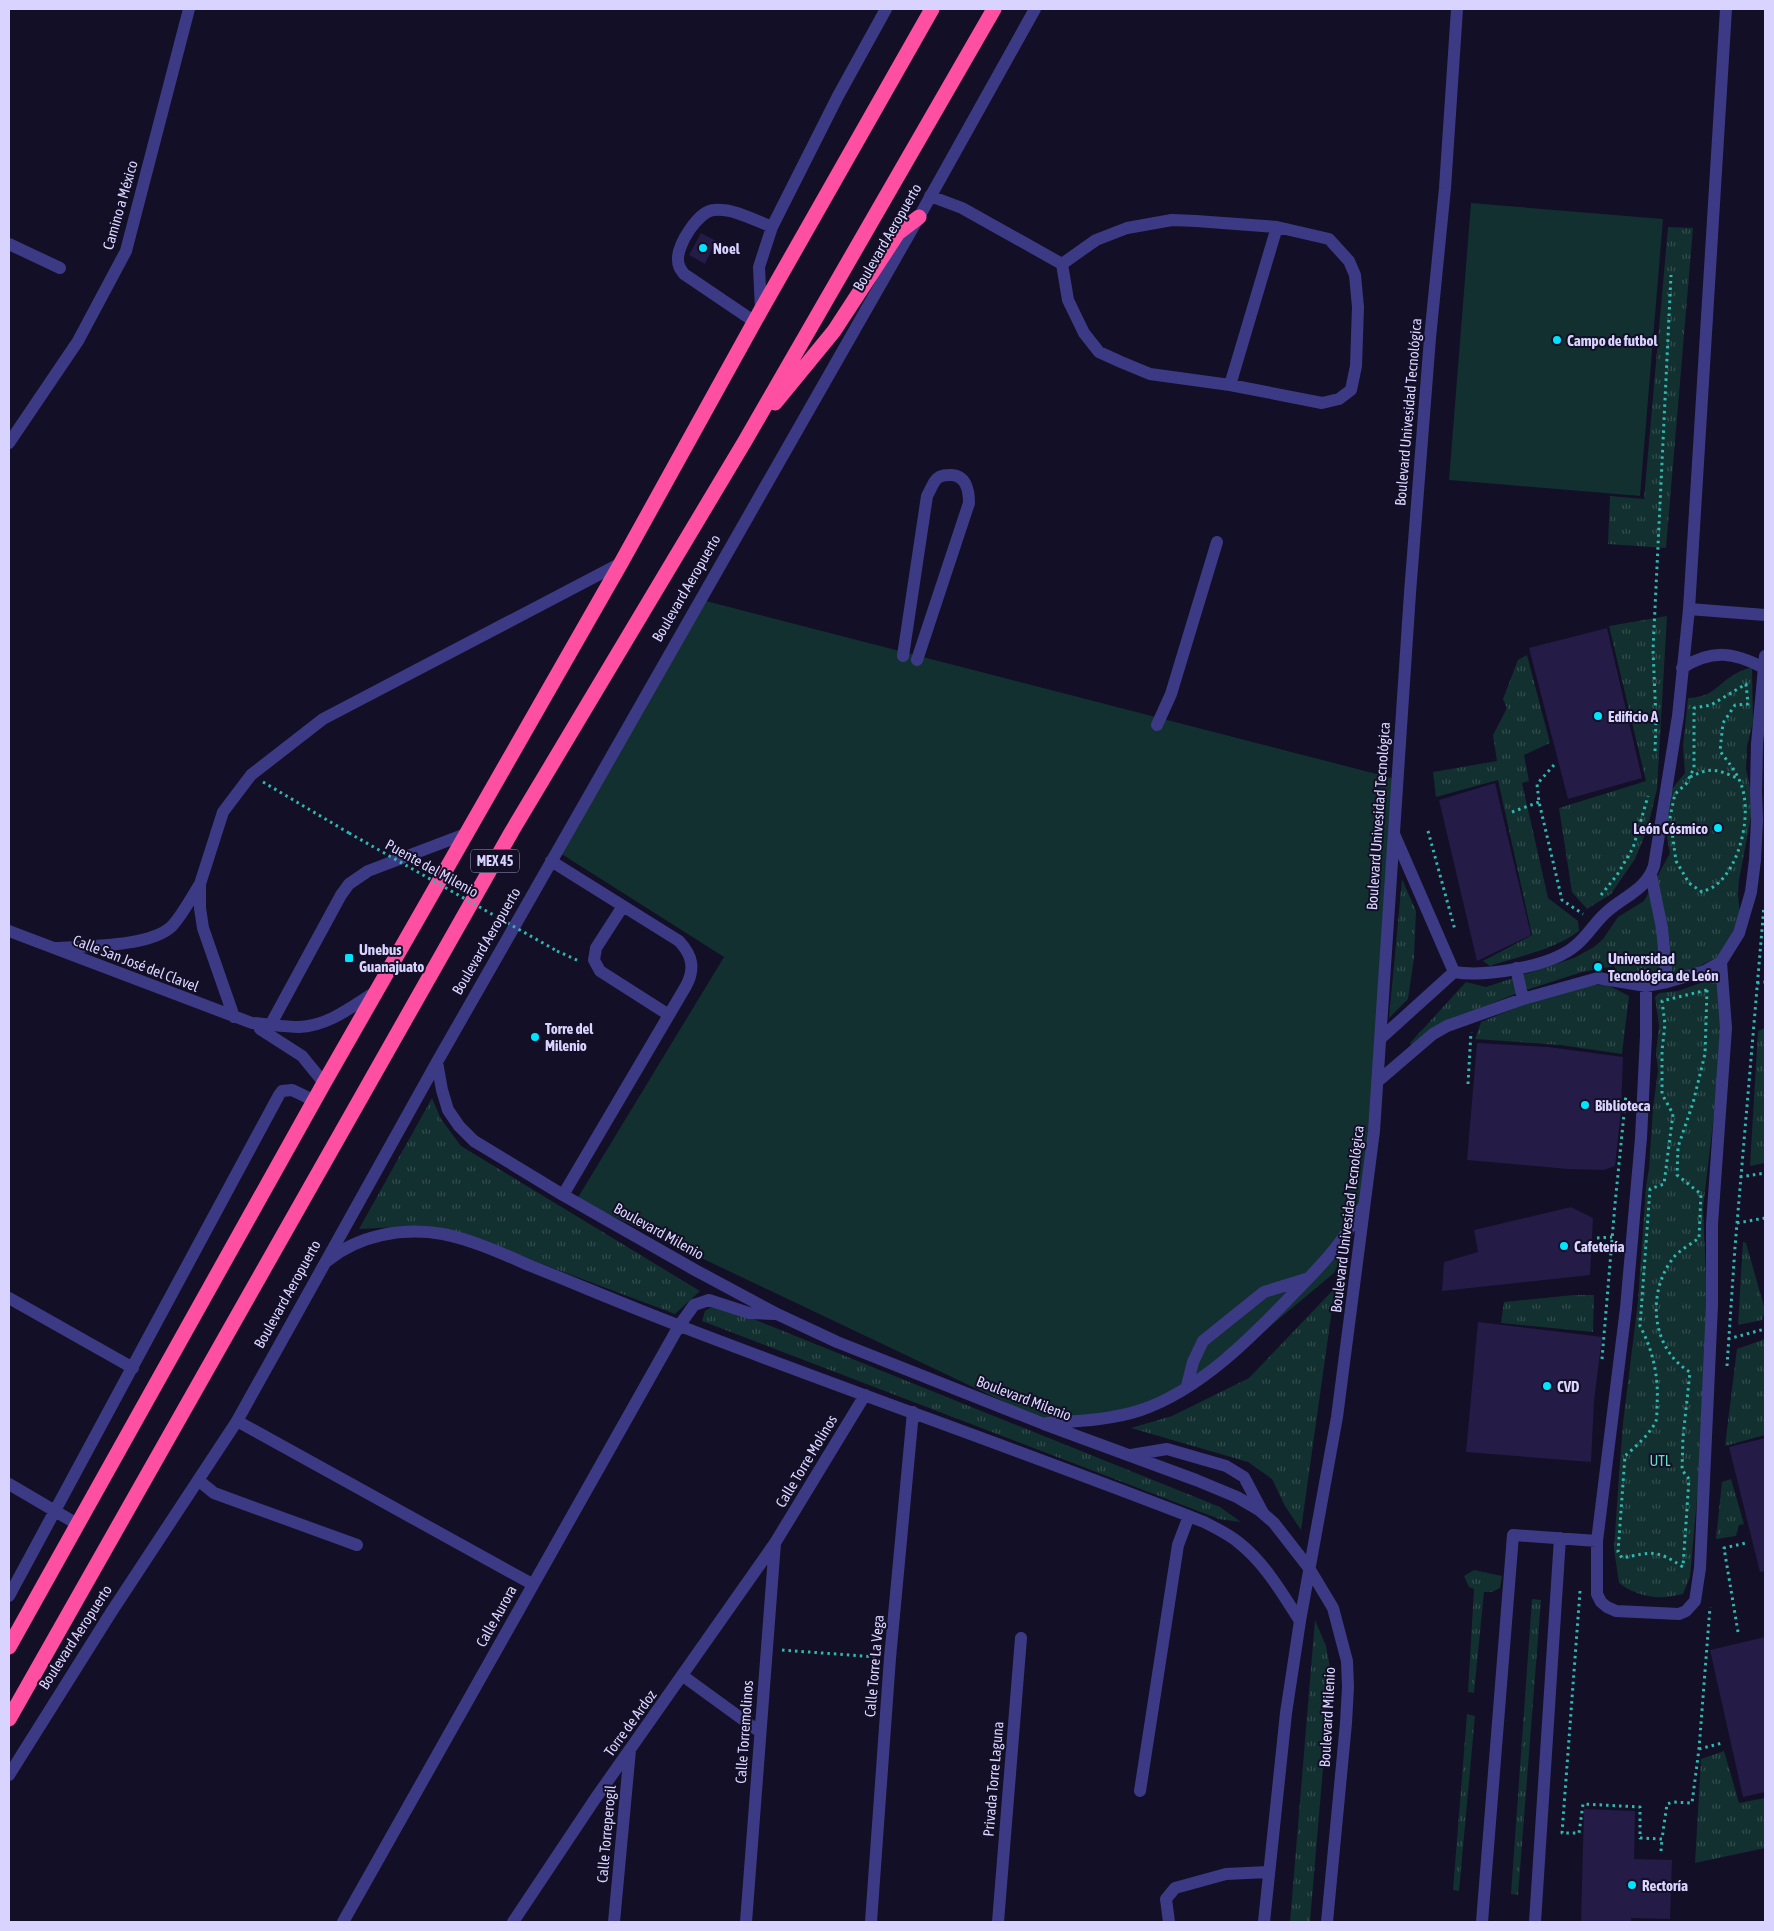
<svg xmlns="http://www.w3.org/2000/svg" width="1774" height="1931" font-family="'Asap Condensed',sans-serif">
  <defs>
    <pattern id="park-tufts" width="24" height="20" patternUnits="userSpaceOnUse" patternTransform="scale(1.25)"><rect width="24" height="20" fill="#12302f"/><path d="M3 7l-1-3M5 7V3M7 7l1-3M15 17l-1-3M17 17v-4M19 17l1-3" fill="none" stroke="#344d4e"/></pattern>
  </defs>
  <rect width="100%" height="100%" fill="#130f26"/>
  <path fill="#12302f" d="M1471,203l192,16 -23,277 -191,-16z
    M702,600l698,180 -34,423 -32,70 -123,103 -72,37 -84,13 -478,-227 147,-242 -164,-104z"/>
  <path fill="url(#park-tufts)" d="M1668,227l25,1 -27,320 -58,-4 2,-48 34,3z
    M1667,616l-10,173 -10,41 -12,29 -24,35 -24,15 -15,-17 -13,-84 87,-27 -37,-155z
    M1527,655l23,88 -26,12 5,26 -7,2 26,115 30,23 1,10c-25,19 -60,25 -89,35l-7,-5 49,-26 -34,-155 -62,17 -3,-25 64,-11 -4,-26 14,-27 -4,-9 15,-39z
    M1752,667l1,55 -6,24 -1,23 5,23v25l-12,63 -1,15 2,19 -16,40 -39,19 -38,7 -27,-4 -6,-10 -32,6 -62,20 -86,35 -21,20 -3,-4 56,-61 20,5 88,-29 20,-11 9,-8 15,-22 26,-16 26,-48 -7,-36 8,-27 14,-17 -2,-27 5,-48c27,-1 28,-14 49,-25 4,-3 10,-4 15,-6z
    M1402,879l14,32 -2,47 -6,41 -19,19z
    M1720,976l1,48 -2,47 -16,137 4,93 -7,164 -10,112 -7,17c-23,6 -44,4 -64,-11l-5,-34 5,-74 4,-52 15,-122 8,-115 3,-17 4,-61 5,-37 -2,-19 3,-26 -4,-29 4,-4 19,-2z
    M1606,984l23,12 -7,58 -62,-9 -85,-6 6,-17 54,-22 37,-12z
    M1765,1028v135l-15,3 8,-135z
    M432,1098l9,21 20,27 239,145 -25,23 -223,-84 -37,-4 -56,3z
    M1743,1242l3,1 19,67 -3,10 -24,5z
    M1335,1288l-34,242 -16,-24 -13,-27 -24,-17 -117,-34 41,-12 77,-38z
    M1574,1295h20l-1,37 -92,-9 3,-21z
    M713,1306h8l499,201 21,15 -22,-3 -517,-198 3,-10z
    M1765,1339v96l-40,11 12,-97z
    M1731,1479l13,45 -5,1 -3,11 -20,3 6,-57z
    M1474,1570l28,6 -2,12 -8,4h-8l-10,101 -6,-1 6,-103 -5,-2 -5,-11z
    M1532,1599l9,1 -23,295 -7,-1z
    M1315,1620l11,26 5,27 -21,249h-20z
    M1467,1714l8,2 -16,175 -6,-1z
    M1724,1751l15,52 26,-5v50l-70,15 6,-104z"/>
  <path fill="#241b47" d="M701,233l15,8 -11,23 -16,-9z
    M1607,628l35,150 -74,21 -39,-151z
    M1495,783l36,152 -54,26 -38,-161z
    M1477,1043l71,4 75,10 -2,53 -6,56 -11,4 -36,-1 -101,-9z
    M1571,1207l22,11 -3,57 -148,16 2,-29 34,-10 -4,-22z
    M1478,1322l124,15 -8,64 -3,61 -125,-10z
    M1765,1438v133l-5,1 -31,-125z
    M1765,1637v155l-22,5 -33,-147z
    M1584,1809l51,2 -1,48 38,1 -2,59 -39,-1v4h-50z"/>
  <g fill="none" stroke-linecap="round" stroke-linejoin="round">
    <path stroke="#2fb8b0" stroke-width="3" stroke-dasharray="2.5 4" stroke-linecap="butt" d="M1746,684l2,20 -13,1 -12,18 -3,28c8,11 16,20 21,33 11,29 0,81 -25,101 -4,3 -9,5 -14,7l-13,-9 -13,-22 -6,-44 5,-23 11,-10 8,-16v-60l17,-3z
      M1638,721l18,-1
      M1655,751l1,-31 -3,-70 18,-375
      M1554,765l-17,19 2,18 23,98 21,14
      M1690,777c21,-10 26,-8 47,1
      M263,782l86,51
      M1512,812l27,-10
      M1428,831l27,99
      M1601,895l16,-20 16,-27 15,-52
      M557,951l22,10
      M1757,983l8,-1
      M1707,990l-2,64 -12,49 -15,44 -1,28 24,19 -2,44c-8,6 -19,12 -25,19 -28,35 -23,92 16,115l-7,65 -1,33 7,9 -6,88c-27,-18 -31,-15 -61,-9l-4,-6 7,-96c10,-9 26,-23 31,-35 1,-4 1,-11 1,-16 2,-27 -4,-55 -17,-79l10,-137 14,-5 9,-70 -11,-20v-43l3,-27 -3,-23z
      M1468,1084l3,-52
      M1740,1177l25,-4
      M1737,1223l28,-5
      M1597,1238l15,-1
      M1728,1339l37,-10
      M1602,1359l13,-155 11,-110
      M1727,1366l8,-119 29,-341
      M1580,1591l-18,242h17l4,-29 57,3v31l22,1 5,-35 6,-2 19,1 7,-54 11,-142
      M1738,1632l-14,-84 22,-5
      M782,1650l94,7
      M1699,1749l23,-6
      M1661,1851l1,-12"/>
    <path stroke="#3d3a85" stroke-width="12" d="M930,196l32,12 100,56 6,36 16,33 15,19 22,10 29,12 80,11 92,18 17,-4 12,-9 5,-24 2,-59 -3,-32 -6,-14 -20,-22 -52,-12 -81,-6 -24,-1 -45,8 -31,12 -34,24
      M9,244l51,24
      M761,310l-2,-43 13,-40 66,-131 48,-87
      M755,322l-71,-48c-4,-5 -6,-8 -6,-14 -1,-15 20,-49 36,-50 19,-2 40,10 58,17
      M1230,385l47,-158
      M9,443l69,-102 48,-90 63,-242
      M1689,609l76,6
      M903,656l24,-160c3,-5 5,-11 8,-15 3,-5 8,-6 14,-6 17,-1 20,15 20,28l-52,157
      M1682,668c30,-19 52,-16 82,0
      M1157,725l14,-31 46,-152
      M1394,834l60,138c32,5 96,-5 121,-26 13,-10 21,-26 34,-36 18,-15 37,-21 45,-44l24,-150 11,-107 37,-600
      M551,861l128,80c14,15 16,28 7,45l-123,209
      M1651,875l11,53 5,54
      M623,906l-27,42 -2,12 6,11 69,44
      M9,931l243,92c16,1 32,4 47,4 30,-1 55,-22 78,-36
      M56,948c30,-2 95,-1 116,-22 11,-12 19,-28 28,-42
      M1516,968l7,31
      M1646,986v50l-5,102 -15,170 -29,233v53l4,8 6,5 9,4 63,3 7,-3 9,-10 5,-33 12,-263v-81l14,-196 -5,-66
      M234,1017l-31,-89 -3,-20v-24l23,-72 28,-37 72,-56 298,-156
      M260,1029l42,27 22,27
      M266,1033l75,-138 8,-11 19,-13 100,-38
      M1380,1039l74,-67
      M437,1062l5,28 6,20 11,16 15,15 89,54 132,75 82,44 60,28 207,82 152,56 41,17 22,13 15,13 35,45 24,40 14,53 1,26 -2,36 -19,199
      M1377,1082l56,-48 14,-8 76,-27 75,-21 48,8 21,-4 38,-11 16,-9 18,-29 12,-41 4,-32 2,-40 -1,-28 1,-48 8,-88
      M327,1261c32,-26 75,-34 116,-27 30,6 60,20 88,32 50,20 99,41 149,60 174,67 350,128 524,196 12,6 24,12 34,20 27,21 44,51 62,79
      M9,1298l124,70
      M1187,1386l6,-24 10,-21 61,-49 42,-13
      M237,1421l295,163
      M1047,1423c32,-2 64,-3 94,-13 59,-20 111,-73 153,-117 16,-16 33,-33 46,-51 8,-11 15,-23 23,-35
      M1131,1455l36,-6 59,17 18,11 19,36
      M198,1480l16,13 143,52
      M9,1484l68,40
      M9,1596l270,-501 3,-4 10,-1 23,11
      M683,1676l77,56
      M9,1775l103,-164 125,-190 200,-359 482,-845 116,-208
      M1140,1791l38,-246 11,-29
      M343,1922c113,-198 223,-398 336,-596l15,-21 15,-5 40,13 25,1
      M513,1922l82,-123 180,-256 90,-148
      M614,1922l16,-172
      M746,1922l29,-379
      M871,1922l19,-264 23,-246
      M998,1922l23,-284
      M1169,1922l-3,-23 9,-11 51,-14 42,-2
      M1264,1922l22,-209 14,-92 37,-204 37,-286 36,-538 20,-255 15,-150 12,-179
      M1482,1922l31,-387 84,6
      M1535,1922l25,-384"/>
    <path stroke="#ff4fa3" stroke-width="15" d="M775,403l59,-72 64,-98 21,-16
      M9,1647l315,-564 297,-520 140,-253 171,-301
      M9,1719l503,-888 233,-390 249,-432"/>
    <path stroke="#2fb8b0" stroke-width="3" stroke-dasharray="2.5 4" stroke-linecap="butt" d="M349,833l208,118"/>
  </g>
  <g fill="#00e5ff" stroke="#130f26" stroke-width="2">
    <circle cx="703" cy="248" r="5"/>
    <circle cx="1557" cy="340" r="5"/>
    <circle cx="1598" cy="716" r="5"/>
    <circle cx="1718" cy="828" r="5"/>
    <rect x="344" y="953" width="10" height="10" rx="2.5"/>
    <circle cx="1598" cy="967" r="5"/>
    <circle cx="535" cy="1037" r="5"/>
    <circle cx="1585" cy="1105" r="5"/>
    <circle cx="1564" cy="1246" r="5"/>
    <circle cx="1547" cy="1386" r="5"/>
    <circle cx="1632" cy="1885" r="5"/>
  </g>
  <g text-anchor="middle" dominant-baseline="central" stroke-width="4" stroke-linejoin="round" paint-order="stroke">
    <rect fill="#130f26" stroke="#9e99be" stroke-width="1" x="471" y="849.5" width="48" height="23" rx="4"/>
    <g font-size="14" font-weight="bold" fill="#d9d4ff">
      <text x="495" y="861">MEX 45</text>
    </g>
    <g font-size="15" fill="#d9d4ff" stroke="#130f26">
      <text transform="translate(120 205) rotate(-74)">Camino a México</text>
      <text transform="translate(887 237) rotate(-60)">Boulevard Aeropuerto</text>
      <text transform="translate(1408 412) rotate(-85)">Boulevard Univesidad Tecnológica</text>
      <text transform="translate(686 588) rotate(-60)">Boulevard Aeropuerto</text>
      <text transform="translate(1378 816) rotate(-86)">Boulevard Univesidad Tecnológica</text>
      <text transform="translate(432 868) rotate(29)">Puente del Milenio</text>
      <text transform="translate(486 941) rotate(-60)">Boulevard Aeropuerto</text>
      <text transform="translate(136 963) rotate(21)">Calle San José del Clavel</text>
      <text transform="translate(1347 1219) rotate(-83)">Boulevard Univesidad Tecnológica</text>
      <text transform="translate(659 1231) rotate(29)">Boulevard Milenio</text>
      <text transform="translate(287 1294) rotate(-61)">Boulevard Aeropuerto</text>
      <text transform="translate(1024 1398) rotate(21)">Boulevard Milenio</text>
      <text transform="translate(806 1461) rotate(-59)">Calle Torre Molinos</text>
      <text transform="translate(496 1616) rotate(-61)">Calle Aurora</text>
      <text transform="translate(75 1637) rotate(-57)">Boulevard Aeropuerto</text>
      <text transform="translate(874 1666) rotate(-85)">Calle Torre La Vega</text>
      <text transform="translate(1327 1717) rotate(-87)">Boulevard Milenio</text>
      <text transform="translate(630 1723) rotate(-54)">Torre de Ardoz</text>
      <text transform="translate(744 1732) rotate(-86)">Calle Torremolinos</text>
      <text transform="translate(993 1779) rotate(-85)">Privada Torre Laguna</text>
      <text transform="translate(606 1834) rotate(-85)">Calle Torreperogil</text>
    </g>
    <g font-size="15" font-weight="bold" fill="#d9d4ff" stroke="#130f26" text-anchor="start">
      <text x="713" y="248">Noel</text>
      <text x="1567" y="340">Campo de futbol</text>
      <text x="1608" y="716">Edificio A</text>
      <text x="1708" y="828" text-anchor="end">León Cósmico</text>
      <text x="359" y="949">Unebus<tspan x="359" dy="17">Guanajuato</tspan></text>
      <text x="1608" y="958">Universidad<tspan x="1608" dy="17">Tecnológica de León</tspan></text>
      <text x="545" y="1028">Torre del<tspan x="545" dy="17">Milenio</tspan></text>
      <text x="1595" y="1105">Biblioteca</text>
      <text x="1574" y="1246">Cafetería</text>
      <text x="1557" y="1386">CVD</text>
      <text x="1642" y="1885">Rectoría</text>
    </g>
    <g font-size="15" fill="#5fe0c0" stroke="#130f26">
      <text x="1660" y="1460">UTL</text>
    </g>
  </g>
  <rect width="1774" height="1931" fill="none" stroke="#d9d4ff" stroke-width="20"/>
</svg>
